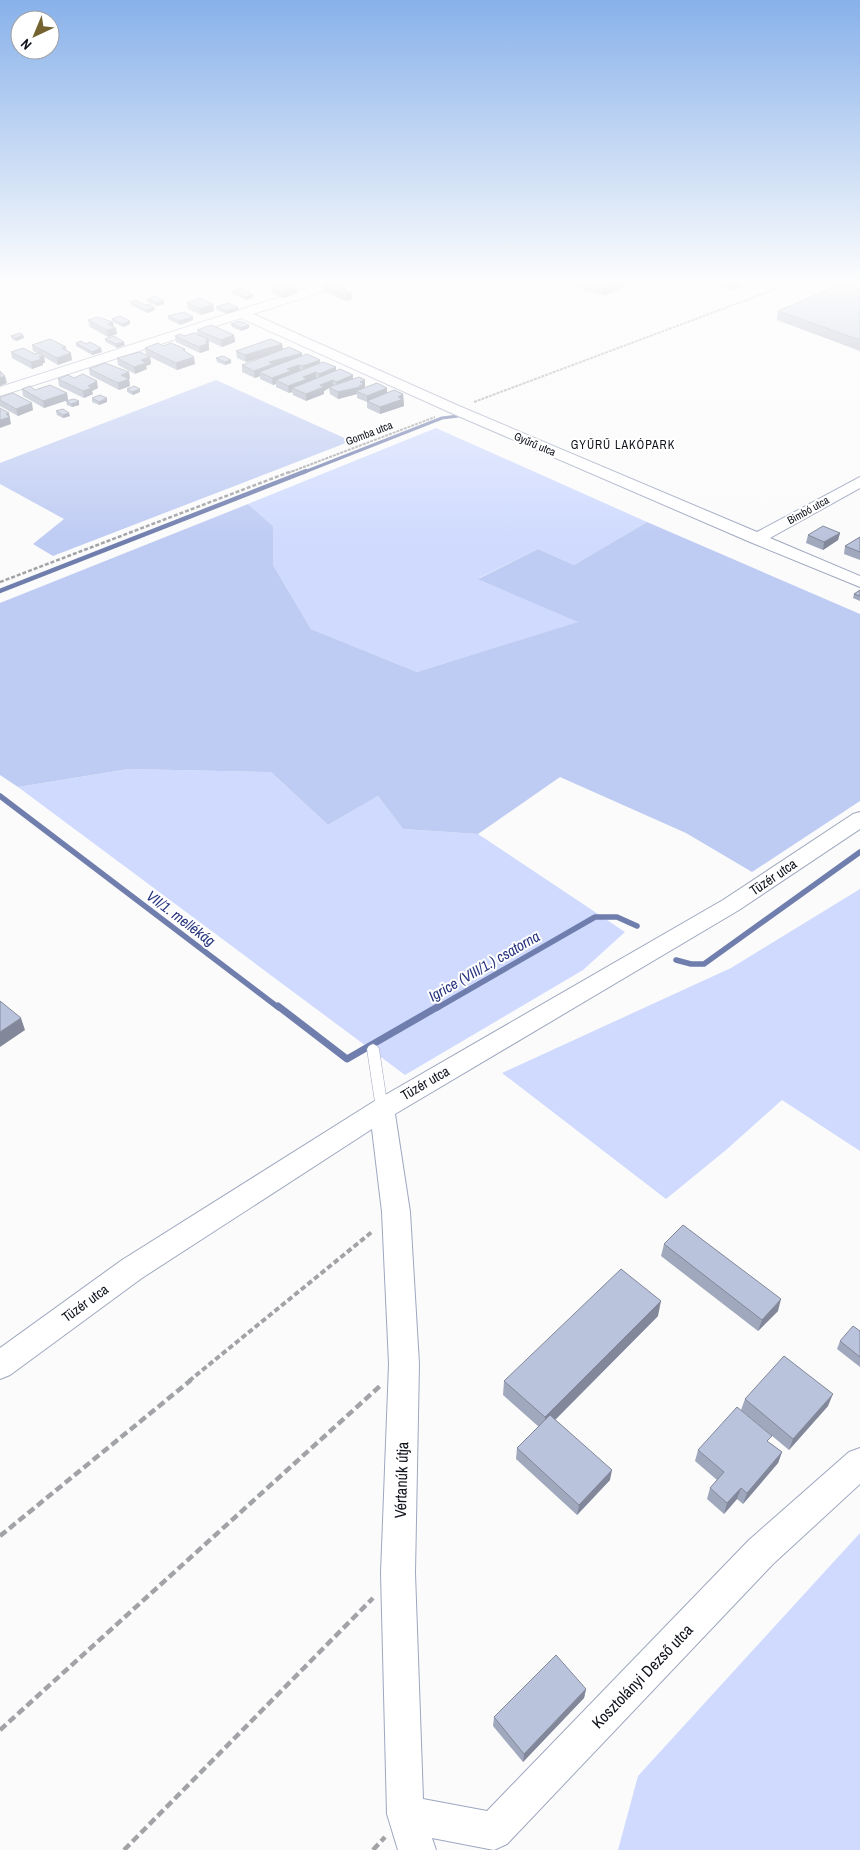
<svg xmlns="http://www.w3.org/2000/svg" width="860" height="1850" font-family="'Archivo Narrow',sans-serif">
  <rect width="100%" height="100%" fill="#fbfbfb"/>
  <path fill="#cfdafe" d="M436,428l211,94 -73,43 -36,-16 -59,29 100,44 -162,50 -106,-43 -38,-64v-39l-25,-22z
    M129,769l142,3 57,53 50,-29 25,33 75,5 147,98 -42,38 -178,105 -387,-288z
    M860,889v262l-78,-51 -56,50 -60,49 -164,-126 229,-105z
    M860,1533v317h-242l20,-74z"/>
  <path fill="#becbf3" d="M216,380l135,61 -298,115 -20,-12 31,-25 -64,-35v-21z
    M248,504l25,22v39l38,64 106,43 161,-50 -100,-43 60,-30 36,16 73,-43 213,92v187l-108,71 -66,-39 -126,-56 -82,57 -75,-5 -25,-33 -50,29 -57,-53 -142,-3 -111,18 -18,-12v-172z"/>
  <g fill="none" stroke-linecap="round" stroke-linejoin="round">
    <path stroke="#707eae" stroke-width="3" d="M302,473l140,-55 16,-2"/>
    <path stroke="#707eae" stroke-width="4.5" d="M0,591l306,-120"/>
    <path stroke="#707eae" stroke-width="5.5" d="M0,796l279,212
      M676,960l15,4h13l156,-112
      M437,1008l158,-91h22l20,9"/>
    <path stroke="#707eae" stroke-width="7" d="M278,1006l69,53 92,-53"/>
    <g stroke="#9fa7c0" stroke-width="1">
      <path id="lane" d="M373,1044l4,2 2,3 9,60 -1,4 -5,1 -5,-1 -1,-4 -9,-60 2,-3z"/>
    </g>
    <g stroke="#9fa7c0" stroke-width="2">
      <path id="street" d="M324,283h18l-2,3 -87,28 206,92 298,126 103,-55v11l-90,50 90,38v11l-110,-45 -301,-130 -208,-94 -241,78v-9z
        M860,812v17l-121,81 -344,204 15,98 9,152 -4,209 8,226 64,12 262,-271 100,-88 11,-4v36l-87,80 -266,280 -13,6 -62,-12 4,12h-38l-11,-36 -6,-241 8,-209 -7,-152 -10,-83 -230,149 -132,97 -10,4v-31l122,-88 251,-158 350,-202 130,-86z"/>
    </g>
    <path stroke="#a2a3a6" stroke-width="2" stroke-dasharray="3 1" stroke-linecap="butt" d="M811,283l26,4
      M474,402l307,-115 21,-4
      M288,473l147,-56"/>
    <path stroke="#a2a3a6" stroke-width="2.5" stroke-dasharray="4 2" stroke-linecap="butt" d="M0,582l292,-111"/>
    <path stroke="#a2a3a6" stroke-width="4" stroke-dasharray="5.5 3" stroke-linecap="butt" d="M189,1381l184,-150"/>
    <path stroke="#a2a3a6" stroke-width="4.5" stroke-dasharray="8 4" stroke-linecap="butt" d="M0,1536l191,-156
      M0,1730l380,-344
      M124,1850l249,-252
      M373,1850l12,-13"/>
    <use href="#lane" fill="#fff" fill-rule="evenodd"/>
    <use href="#street" fill="#fff" fill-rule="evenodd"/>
  </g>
  <path fill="#a0a8bd" d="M276,283h17l3,3 2,7 -15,5 -11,-5v-6l7,-2z
    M563,283h70l-29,13z
    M716,283h31l-14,7 -17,-5z
    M322,285l25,2v4l4,1 1,7 -6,2 -23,-9z
    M860,288v63l-83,-31 1,-9z
    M232,291l21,7 -7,2 -14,-6z
    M147,299l17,5 -7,2 -9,-4z
    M130,302l24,5 1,3 -8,3 -16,-8z
    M187,303l26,1 1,7 -13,4 -13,-6z
    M216,307l23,3 -12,4 -10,-4z
    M168,316l25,4 -13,5 -12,-6z
    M112,319l18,5 -7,3 -10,-5z
    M88,320l25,6 4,8 -9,3 -18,-10z
    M231,324l18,1v3l-8,3 -9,-4z
    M197,330l37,5 1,7 -13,5 -13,-6v9l-9,3 -24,-11 -1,-6h9l14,-2z
    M23,335l1,3 -8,3 -4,-2 -1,-3z
    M105,339l20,6 -8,3 -11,-6z
    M76,343l26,9 -10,3 -16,-9z
    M282,344l1,6 19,3v3l18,7 33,16 12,1v7l-1,1h23v5l16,1 1,12 -24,8 -13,-6v-6l-10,-4v-4l-19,5 -8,-5 -1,-6 -5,3v3l-18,7 -13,-6 -1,-3 -3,1 -13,-6v-3l-3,1 -13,-6v-3l-5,2 -13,-6v-7l25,-9 -21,6 -9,-4 -1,-7z
    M32,345l34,2 1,4 5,9 -14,5 -14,-8 1,6h-2v2l-11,4 -20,-11 -1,-6 24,2 2,-1 -4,-2z
    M163,346l22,3v2l10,13 -18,6 -31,-15 -1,-7z
    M150,357l1,7 -5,2 1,3 -12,5 -17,-9 -1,-7z
    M216,358l15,2v3l-6,2 -8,-3z
    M89,369l40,3 1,7h-1l1,7 -11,4 -29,-15z
    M58,379l40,9 -6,3 1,3 -9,4 -25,-12z
    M22,389l45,4 1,7 -24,8 -21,-12z
    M127,389l13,3 -7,3 -6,-3z
    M0,397l33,13 -15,6 -18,-10z
    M92,398l15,4 -8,3 -7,-3z
    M66,401l13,4 -7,2 -5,-2z
    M56,411l14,5 -7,2 -6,-3z
    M840,533l-2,7 -15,10 -17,-7 2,-8z
    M860,537v23l-16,-6 1,-8z
    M860,590v11l-7,-3 1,-4z
    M664,1244l114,67 -20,20 -97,-75z
    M658,1316l-103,104 55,60 -33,35 -61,-56 1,-11 22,-21 -36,-32 1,-14z
    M860,1331v36l-23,-18 3,-8z
    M745,1399l83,7 -39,44 -48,-40z
    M770,1443l12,9 -4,11 -35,41 -6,-5 -13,15 -17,-15 3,-11 7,-8 -22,-19 3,-11z
    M586,1689l-2,9 -61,64 -30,-36 1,-9z"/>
  <path fill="#82889a" d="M614,283h19l-29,13 1,-9z
    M734,283h13l-14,7z
    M296,284v3h1l1,6 -15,5 -1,-6 9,-6z
    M351,292l1,7 -6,2v-6z
    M253,295v3l-7,2 -1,-3z
    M164,301v3l-7,2 -1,-3z
    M213,304l1,7 -13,4 -1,-6z
    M154,307l1,3 -8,3 -1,-3z
    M238,307l1,3 -12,4 -1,-3z
    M193,317v3l-13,5 -1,-4z
    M130,321v3l-7,3 -1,-3z
    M113,322l1,6h2l1,6 -9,3 -1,-7 1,-6z
    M249,325v3l-8,3v-3z
    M23,335l1,3 -8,3 -1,-3z
    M234,335l1,7 -13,5 -1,-7z
    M208,339l1,9v2l-9,3 -1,-6 7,-7z
    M124,342l1,3 -8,3 -1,-4z
    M282,344l1,7 -37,11 -1,-7z
    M101,348l1,4 -10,3v-3z
    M71,353l1,7 -14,5 -1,-7z
    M302,353v6l-43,13 1,4 -5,2 -1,-7 15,-9z
    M44,356l1,7h-2v2l-11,4 -1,-7 8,-5z
    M150,357l1,7 -5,2 1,3 -12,5 -1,-7 7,-7z
    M194,357l1,7 -18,6 -1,-7z
    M231,360v3l-6,2v-3z
    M320,360v6l-16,7 -1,-7z
    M299,365l1,6 -24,9v4l-3,1 -1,-7 15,-9z
    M336,367v7l-16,7 -1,-7z
    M129,372l1,7h-1l1,7 -11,4 -1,-7 3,-8z
    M316,372v7l-24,9v4l-3,1 -1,-7 15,-9z
    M353,375v7l-16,7 -1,-7z
    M5,376l2,7 -7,3v-8z
    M333,380v7h-4v1l-5,3v3l-18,7v-7l14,-9z
    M365,380v7h-1v4l-5,1 -3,-1 1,3 -19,5v-7z
    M97,381l1,7 -6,3 1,3 -9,4 -1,-7 5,-5z
    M387,388v6l-20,7v-5z
    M140,389v3l-7,3 -1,-3z
    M67,393l1,7 -24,8 -1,-7z
    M403,394l1,12 -24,8v-7z
    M107,398v4l-8,3v-3z
    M79,401v4l-7,2 -1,-3z
    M32,403l1,7 -15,6 -2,-7z
    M9,413l2,11 -11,4v-8l6,-6z
    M69,413l1,3 -7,2v-3z
    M840,533l-2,7 -15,10 1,-8z
    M21,1018l4,12 -25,17v-15z
    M781,1299l-3,12 -20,20 4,-11z
    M661,1301l-3,15 -114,115 1,-14z
    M833,1394l-5,12 -39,44 4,-11z
    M782,1452l-4,11 -35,41 4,-11z
    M612,1470l-2,10 -33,35 2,-10z
    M741,1488l-4,11 -13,15 3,-11z
    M586,1689l-2,9 -61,64 1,-8z"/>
  <path fill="#bac3dc" stroke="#82889a" d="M284,283h5l8,4 -15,5 -10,-5z
    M329,283h7l11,4 -5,2 9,3 -5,3 -24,-10z
    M593,283h21l-9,4z
    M844,283l16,5v52l-82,-29z
    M242,288l11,7 -8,2 -13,-6z
    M155,296l9,5 -8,2 -9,-4z
    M200,298l13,6 -13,5 -13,-6z
    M135,300l10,5 3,-1 6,3 -8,3 -16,-8z
    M228,303l10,4 -12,4 -10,-4z
    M184,312l9,5 -14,4 -11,-5z
    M120,316l10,5 -8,3 -10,-5z
    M97,317l16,5 -5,2 8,4 -9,2 -19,-10z
    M240,321l9,4 -8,3 -10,-4z
    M211,325l23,10 -13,5 -24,-10z
    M20,333l3,2 -8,3 -4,-2z
    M194,333l14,6 -2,1 3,1 -4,1 3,1 -9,4 -24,-11 5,-2 4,2z
    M114,336l10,6 -8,2 -11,-5z
    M50,339l16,8 -4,1 9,5 -14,5 -25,-13z
    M271,339l11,5 -37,11 -9,-4z
    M81,341l5,3 4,-2 11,6 -9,4 -16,-9z
    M158,343l5,3 8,-3 14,6 -2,1 11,7 -18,6 -31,-15z
    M289,347l13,6 -33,9 4,2 -19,7 -12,-6z
    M23,348l12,6 3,-1 6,3 -5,1 3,2 -11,3 -20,-10z
    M140,352l10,5 -9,3 5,3 -12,4 -17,-9z
    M307,354l13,6 -17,6 -4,-1 -12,4 4,2 -19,7 -13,-6z
    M223,356l8,4 -6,2 -9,-4z
    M323,362l13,5 -17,7 -3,-2 -13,5 4,2 -19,7 -12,-6z
    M105,363l24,9 -8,3 8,4 -11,4 -29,-14z
    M340,369l13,6 -17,7 -3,-2 -13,5 4,2 -18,7 -14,-6z
    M0,371l5,5 -5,2z
    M83,374l14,7 -9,5 4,2 -9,3 -25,-12 10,-4 6,3z
    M359,377l6,3 -5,2 4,2 -5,2 1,1 -22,5 -9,-5z
    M377,383l10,5 -20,8 -11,-5z
    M50,385l17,8 -24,8 -21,-12 8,-3 5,4z
    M134,386l6,3 -8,3 -5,-3z
    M394,390l9,4 -5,3 5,2 -23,8 -13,-6z
    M13,393l19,10 -16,6 -16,-9v-3z
    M100,395l7,3 -8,4 -7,-4z
    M74,399l5,2 -8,3 -5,-3z
    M0,408l9,5 -3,1 4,3 -10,3z
    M63,409l6,4 -6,2 -7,-4z
    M823,526l17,7 -16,9 -16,-7z
    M860,537v15l-15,-6z
    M860,590v6l-6,-2z
    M0,1001l21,17 -21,14z
    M683,1225l98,74 -19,21 -98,-76z
    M621,1269l40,32 -116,116 -41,-36z
    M853,1326l7,5v26l-20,-16z
    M784,1356l49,38 -40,45 -48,-40z
    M737,1407l35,29 -5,5 15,11 -35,41 -6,-5 -14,15 -17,-15 14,-16 -26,-22z
    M550,1415l62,55 -33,35 -62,-57z
    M556,1655l30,34 -62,65 -30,-37z"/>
  <linearGradient id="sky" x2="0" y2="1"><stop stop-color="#88b1ea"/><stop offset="0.52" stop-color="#fdfdfd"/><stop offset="1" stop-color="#fdfdfd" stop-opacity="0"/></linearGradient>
  <rect width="860" height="542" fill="url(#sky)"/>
  <g text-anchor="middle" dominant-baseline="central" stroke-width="4" stroke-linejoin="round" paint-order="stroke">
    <g font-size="11" fill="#0f121b" stroke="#fff">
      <text transform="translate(369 433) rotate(-21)">Gomba utca</text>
      <text transform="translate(535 444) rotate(23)">Gyűrű utca</text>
      <text transform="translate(808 510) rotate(-29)">Bimbó utca</text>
    </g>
    <g font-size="12" letter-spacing="1" fill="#0f121b" stroke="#fff">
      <text x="623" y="445">GYŰRŰ LAKÓPARK</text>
    </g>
    <g font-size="14" fill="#0f121b" stroke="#fff">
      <text transform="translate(773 877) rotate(-34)">Tüzér utca</text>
      <text transform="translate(425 1083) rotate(-30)">Tüzér utca</text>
      <text transform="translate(85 1303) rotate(-36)">Tüzér utca</text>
    </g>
    <g font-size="15" font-style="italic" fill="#27347e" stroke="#fff">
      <text transform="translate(181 918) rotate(37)">VII/1. mellékág</text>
      <text transform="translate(484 966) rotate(-30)">Igrice (VIII/1.) csatorna</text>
    </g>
    <g font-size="16" fill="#0f121b" stroke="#fff">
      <text transform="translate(401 1480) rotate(-88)">Vértanúk útja</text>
      <text transform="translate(642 1676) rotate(-46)">Kosztolányi Dezső utca</text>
    </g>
  </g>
  <g transform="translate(35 35) rotate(224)"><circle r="24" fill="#ffffff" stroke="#9fa0a4"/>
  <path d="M0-4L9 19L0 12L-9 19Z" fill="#746331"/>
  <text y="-8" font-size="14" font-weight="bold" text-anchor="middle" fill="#0f121b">N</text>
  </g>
</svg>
